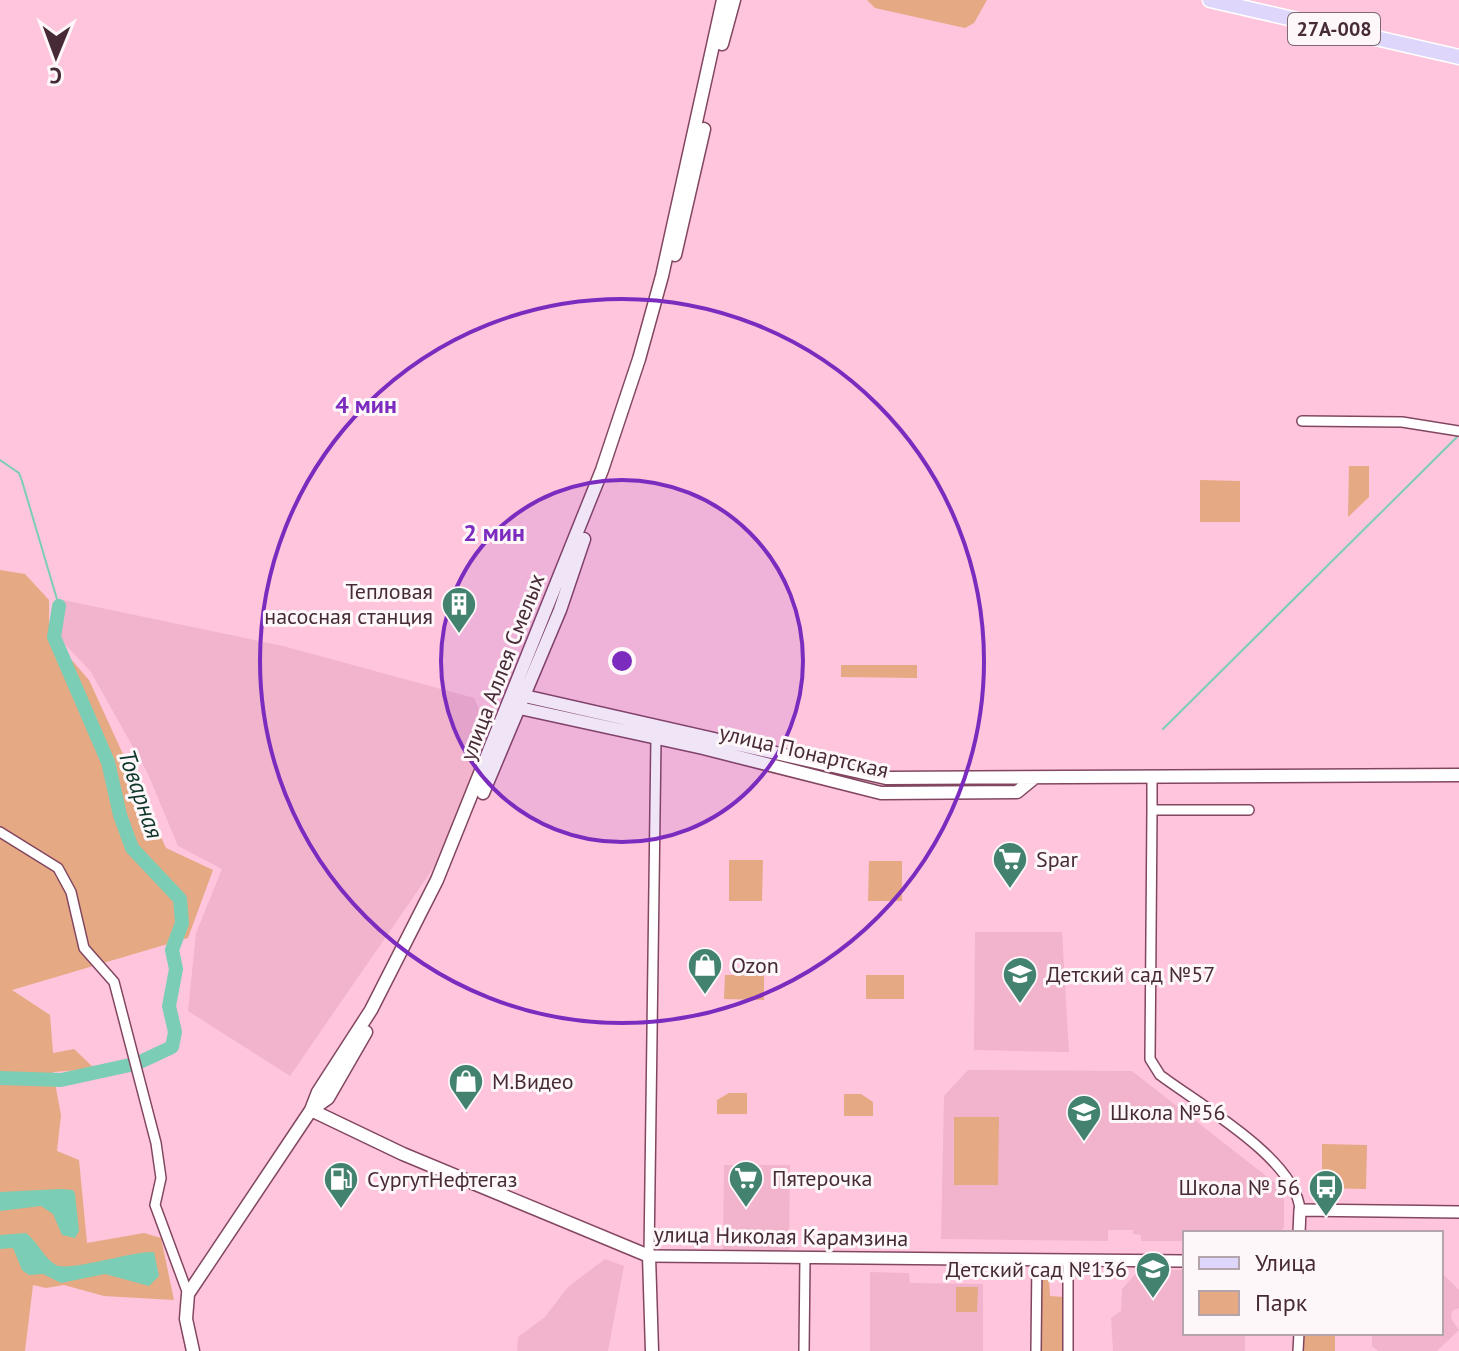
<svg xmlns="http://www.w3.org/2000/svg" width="1459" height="1351" font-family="'PT Sans',sans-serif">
  <rect width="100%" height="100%" fill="#ffc5dc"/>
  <path fill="#f2b4cd" d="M63,600l220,46 191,52 11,25 -21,86 -32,61 -142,206 -102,-65 8,-78 26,-64 -44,-23 -30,-72 -57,-102 -32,-34z
    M975,932h87l7,120 -95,-2z
    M968,1070l164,1 152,119v37l-5,6h-94v8h-44v-6l-8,-1v-4h-25v11l-167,-2 3,-143z
    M724,1165h66l-1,88 -66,-3z
    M605,1259l19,7 -16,85h-91l1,-14 27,-20 23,-30z
    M1139,1270h46v63h56l4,3v15h-132l-2,-33 10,-7 1,-22z
    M870,1272l39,1 1,10 73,1v67h-113z
    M1441,1272l18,18v18l-7,3 -1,7 8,12 -22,21h-59l-6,-5v-13h69z"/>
  <path fill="#e5a983" d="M867,0h120l-13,23 -9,5 -90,-20z
    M1349,466h20v31l-21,20z
    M1200,480l40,1v41h-40z
    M0,570l25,4 24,26v34l40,46 77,168 47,22 -25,68 -176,52 38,25 3,38 21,-4 21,20 -42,3 8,43 -4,36 22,9 8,83 57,-10 17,5 13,62 -70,-4 -40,-11 -18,3 -13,-3 -8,66h-25z
    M841,665h76v13l-76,-1z
    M729,860h34l-1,41h-33z
    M869,861h33v40h-34z
    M725,975h39v25l-40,-1z
    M866,975h38v24h-38z
    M729,1093h18v21h-30v-14z
    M844,1094h17l12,8v14h-29z
    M954,1117h45l-1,68h-44z
    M1322,1144l45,1 -1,44 -44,-1z
    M1041,1279h8l1,17 15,1 -2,54h-24z
    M956,1287h22l-1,25h-21z
    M1304,1333h31v18h-31z"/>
  <path fill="#7bceb5" d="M60,1189l13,1 2,4 4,37 -4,7 -13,-3 -9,-21 -12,-8 -41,5v-19z
    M26,1233c11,8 18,25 30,32 13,7 76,-14 98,-13l5,24 -10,10 -44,-12 -44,9 -18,-9 -14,1 -7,-5 -9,-22 -13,1v-14z"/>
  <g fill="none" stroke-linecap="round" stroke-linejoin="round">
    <path stroke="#7bceb5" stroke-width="2" d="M0,460l19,13 3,8 37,125
      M1163,729l295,-293"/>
    <path stroke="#7bceb5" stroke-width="14" d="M59,606l-5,31 54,125 12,53 12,33 48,51 2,24 -10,27 4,19 -7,37 6,26 -3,15 -32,15
      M0,1078l61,2 69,-15"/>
    <g stroke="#824661" stroke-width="12">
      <path id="minor" d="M1302,421l100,1 57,9
        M1152,810v-34
        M1249,810h-97l-2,249 10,16c40,30 136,84 140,135
        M0,832l58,36 13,24 13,56 30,34 42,161 5,35 -6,27 33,89
        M649,1256l7,-518
        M804,1351l1,-93
        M1036,1351l1,-91
        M1068,1351v-91
        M1298,1351l1,-18"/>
    </g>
    <g stroke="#824661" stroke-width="14">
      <path id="tertiary" d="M1299,1233l1,-23 159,2
        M649,1256l536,5"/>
    </g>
    <g stroke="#824661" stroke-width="15">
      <path id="secondary" d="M722,44l12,-44
        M675,255l29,-126
        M520,695l366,83 573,-3
        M515,707l188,41 178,45 136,-1 17,-14
        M483,793l77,-183 24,-71
        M311,1110l17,-12 38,-66
        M311,1110l92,44 246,102 3,95
        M193,1351l-7,-32 2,-25 123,-184 7,-18 53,-82 66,-130 165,-410 37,-111 23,-83 61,-276"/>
    </g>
    <g stroke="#fff" stroke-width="17">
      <path id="primary" d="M1210,0l249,57"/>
    </g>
    <use href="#minor" stroke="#fff" stroke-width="9"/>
    <use href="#tertiary" stroke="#fff" stroke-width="11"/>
    <use href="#secondary" stroke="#fff" stroke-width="12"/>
    <use href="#primary" stroke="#ded7fb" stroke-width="14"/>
  </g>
  <circle cx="622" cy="661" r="181" fill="#7b2cbf" fill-opacity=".12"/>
  <g fill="none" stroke="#7b2cbf" stroke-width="4">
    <circle cx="622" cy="661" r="181"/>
    <circle cx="622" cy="661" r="362"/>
  </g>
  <defs>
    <g id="building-pin" transform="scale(1.8)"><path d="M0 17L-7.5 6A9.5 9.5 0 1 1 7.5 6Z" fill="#42826f" stroke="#fef7fa"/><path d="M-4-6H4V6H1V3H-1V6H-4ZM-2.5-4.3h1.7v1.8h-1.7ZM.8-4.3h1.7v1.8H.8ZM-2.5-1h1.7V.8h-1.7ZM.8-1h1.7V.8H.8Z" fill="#fff"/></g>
    <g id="supermarket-pin" transform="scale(1.8)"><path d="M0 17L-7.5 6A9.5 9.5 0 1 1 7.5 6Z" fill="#42826f" stroke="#fef7fa"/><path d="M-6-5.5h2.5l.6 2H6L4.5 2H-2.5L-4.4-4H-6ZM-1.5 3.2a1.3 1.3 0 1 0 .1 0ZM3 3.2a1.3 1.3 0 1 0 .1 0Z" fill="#fff"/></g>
    <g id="shop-pin" transform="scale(1.8)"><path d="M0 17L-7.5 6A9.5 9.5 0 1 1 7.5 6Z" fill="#42826f" stroke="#fef7fa"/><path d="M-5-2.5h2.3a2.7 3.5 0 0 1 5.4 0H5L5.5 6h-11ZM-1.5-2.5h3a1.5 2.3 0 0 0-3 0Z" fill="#fff"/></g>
    <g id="school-pin" transform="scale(1.8)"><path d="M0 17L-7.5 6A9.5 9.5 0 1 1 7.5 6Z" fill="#42826f" stroke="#fef7fa"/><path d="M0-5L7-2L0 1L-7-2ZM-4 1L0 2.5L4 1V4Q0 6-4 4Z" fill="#fff"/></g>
    <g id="fuel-pin" transform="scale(1.8)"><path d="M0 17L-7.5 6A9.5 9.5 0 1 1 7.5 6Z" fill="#42826f" stroke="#fef7fa"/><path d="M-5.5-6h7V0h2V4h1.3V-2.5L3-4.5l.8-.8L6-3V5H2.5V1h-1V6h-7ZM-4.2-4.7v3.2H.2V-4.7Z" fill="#fff"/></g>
    <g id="bus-pin" transform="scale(1.8)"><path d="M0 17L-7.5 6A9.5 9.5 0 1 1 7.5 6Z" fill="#42826f" stroke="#fef7fa"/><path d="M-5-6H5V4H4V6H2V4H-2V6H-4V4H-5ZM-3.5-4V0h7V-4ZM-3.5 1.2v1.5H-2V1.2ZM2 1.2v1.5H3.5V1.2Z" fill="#fff"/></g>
  </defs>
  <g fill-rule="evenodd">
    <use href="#building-pin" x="459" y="604"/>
    <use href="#supermarket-pin" x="1010" y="859"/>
    <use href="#shop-pin" x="705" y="965"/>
    <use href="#school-pin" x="1020" y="974"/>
    <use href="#shop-pin" x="466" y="1081"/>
    <use href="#school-pin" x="1084" y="1112"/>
    <use href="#supermarket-pin" x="746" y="1178"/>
    <use href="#fuel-pin" x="341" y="1179"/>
    <use href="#bus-pin" x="1326" y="1187"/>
    <use href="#school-pin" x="1153" y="1269"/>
  </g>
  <g text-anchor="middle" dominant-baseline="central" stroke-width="6" stroke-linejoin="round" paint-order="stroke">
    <rect fill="#fef7fa" stroke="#7d6871" stroke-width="2" x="1288" y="13" width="92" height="32" rx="6"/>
    <g font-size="20" font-weight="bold" fill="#462b36">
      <text x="1334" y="29">27А-008</text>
    </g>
    <g font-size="22" fill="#462b36" stroke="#fef7fa" text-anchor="start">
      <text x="433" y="591" text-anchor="end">Тепловая<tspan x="433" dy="25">насосная станция</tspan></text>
      <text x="1036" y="859">Spar</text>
      <text x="731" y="965">Ozon</text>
      <text x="1046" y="974">Детский сад №57</text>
      <text x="492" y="1081">M.Видео</text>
      <text x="1110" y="1112">Школа №56</text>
      <text x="772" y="1178">Пятерочка</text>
      <text x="367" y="1179">СургутНефтегаз</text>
      <text x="1300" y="1187" text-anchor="end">Школа № 56</text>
      <text x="1127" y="1269" text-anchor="end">Детский сад №136</text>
    </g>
    <g font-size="22" fill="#462b36" stroke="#fef7fa">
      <text transform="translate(502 667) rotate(-69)">улица Аллея Смелых</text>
      <text transform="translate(804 751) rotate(13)">улица Понартская</text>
      <text transform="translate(781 1236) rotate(1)">улица Николая Карамзина</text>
    </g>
    <g font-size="24" font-style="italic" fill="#0e362b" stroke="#fef7fa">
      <text transform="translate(141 794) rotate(71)">Товарная</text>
    </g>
  </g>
  <circle cx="622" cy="661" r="12" fill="#7b2cbf" stroke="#fef7fa" stroke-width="4"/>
  <g font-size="24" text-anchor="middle" font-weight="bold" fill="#7b2cbf" stroke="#fef7fa" stroke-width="6" stroke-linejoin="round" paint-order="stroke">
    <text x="366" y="413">4 мин</text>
    <text x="494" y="541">2 мин</text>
  </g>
  <rect x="1183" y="1231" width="260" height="104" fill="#fef7fa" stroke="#b4a5ac" stroke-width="2"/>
  <rect x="1199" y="1257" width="40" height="12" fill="#ded7fb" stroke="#b4a5ac" stroke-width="2"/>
  <text x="1255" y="1271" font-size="24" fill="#462b36">Улица</text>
  <rect x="1199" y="1291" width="40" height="24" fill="#e5a983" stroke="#b4a5ac" stroke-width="2"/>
  <text x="1255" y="1311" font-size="24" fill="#462b36">Парк</text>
  <g transform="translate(56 56) rotate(181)" stroke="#fef7fa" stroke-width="6" paint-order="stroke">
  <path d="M0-6L14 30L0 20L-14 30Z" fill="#462b36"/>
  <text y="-12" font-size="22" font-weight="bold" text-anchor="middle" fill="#462b36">С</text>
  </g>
</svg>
